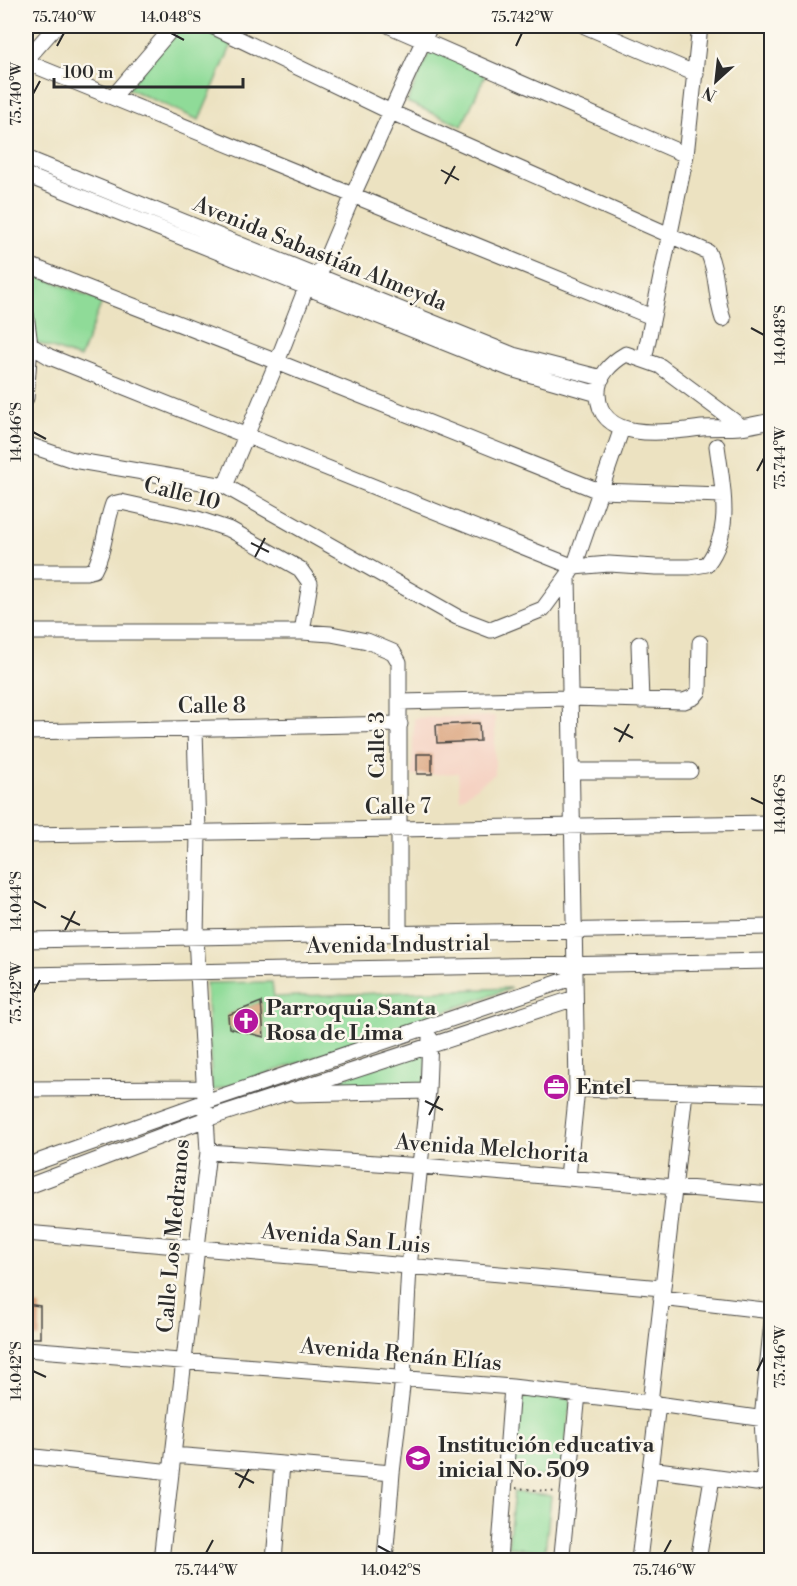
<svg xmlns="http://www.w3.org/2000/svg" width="797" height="1586" font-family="'Libre Bodoni',serif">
  <rect width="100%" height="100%" fill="#fbf7ec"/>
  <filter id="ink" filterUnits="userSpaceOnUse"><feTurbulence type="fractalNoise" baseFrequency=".0167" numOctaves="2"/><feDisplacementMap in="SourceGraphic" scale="12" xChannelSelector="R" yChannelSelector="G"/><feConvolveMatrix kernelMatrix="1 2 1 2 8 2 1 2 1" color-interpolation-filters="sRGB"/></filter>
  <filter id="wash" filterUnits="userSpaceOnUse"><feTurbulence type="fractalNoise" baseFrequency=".008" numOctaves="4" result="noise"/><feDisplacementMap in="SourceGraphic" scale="24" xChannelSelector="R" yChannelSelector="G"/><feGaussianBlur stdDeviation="1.35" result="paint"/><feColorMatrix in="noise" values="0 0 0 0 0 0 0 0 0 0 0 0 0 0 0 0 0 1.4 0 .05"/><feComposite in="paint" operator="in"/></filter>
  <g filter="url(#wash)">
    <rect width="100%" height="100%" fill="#ece2c1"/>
    <path fill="#f5d2c2" d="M495,716v58l-35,25 -2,-26 -46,3 2,-58z"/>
    <path fill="#8fdb98" stroke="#5d8362" stroke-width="1.5" fill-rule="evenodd" d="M182,26h12l39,16 -34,78 -72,-32z
      M432,46l55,25 -25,55 -55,-24z
      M36,274l66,28 -22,56 -48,-17 -4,-58z
      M272,982l2,15 238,-9 -234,82 -66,21 -6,-108zM261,1002l3,35 -34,-9 -2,-13z
      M426,1051v34l-123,5z
      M519,1392l52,6 -9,81 -51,-6z
      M514,1492l37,4 -6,55 -37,-4z"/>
    <g id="blocks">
      <path fill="#d99f77" d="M479,723l1,18 -43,2 -1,-18z
        M417,754h15v20h-15z
        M261,1002l3,35 -35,-9 -1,-13z
        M26,1304l14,2v32h-14z"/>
    </g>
  </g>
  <g filter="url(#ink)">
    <use href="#blocks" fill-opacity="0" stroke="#484642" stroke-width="1.5"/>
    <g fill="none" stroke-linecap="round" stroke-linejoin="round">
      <g stroke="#484642" stroke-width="17">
        <path id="minor" d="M212,26l179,86 317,140c10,21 7,45 15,67
          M390,26l296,129
          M585,26l111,48
          M26,60l30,-34
          M26,62l626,255
          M113,97l61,-71
          M26,158l487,197 89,23
          M26,175l485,194 87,25
          M26,264l251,98 29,-74
          M315,285l38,-90 77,-169
          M26,314l4,31 20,12 524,210 35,-3 47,3h34l17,-3c27,-35 15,-79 10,-118
          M644,360l42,-205 14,-129
          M26,398l4,-53
          M742,427l-82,-61 -34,-12c-14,8 -29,22 -28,40 1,50 72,38 104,34 13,-1 25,0 38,-1 10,-1 21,-4 32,-6
          M26,444l47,16 152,26 232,131 34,13 52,-21 31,-42 48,-139
          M225,486l52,-124 322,129 124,4
          M26,572h60l8,-2c11,-20 11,-45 19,-66l8,-2 77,17 33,11 69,39 10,14 -8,49
          M568,576l9,513 -9,88
          M26,632h276l29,2 36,7 26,11 6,10v272
          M639,644l2,57
          M400,702l169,-4 115,3 10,-4 5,-6 1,-48
          M26,732l374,-8
          M572,771h118
          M26,835l746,-12
          M26,940l746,-13
          M26,975l746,-14
          M26,1089l178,-1
          M577,1089l195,5
          M296,1094l132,-3
          M208,1152l214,14 350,29
          M26,1166l179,-64 370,-125
          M26,1187l180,-68 369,-121
          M26,1233l636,55
          M661,1298l111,13
          M26,1349l486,38 138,16 122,17
          M650,1403l35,-311
          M173,1455l219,18
          M26,1456l145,16
          M650,1469l106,14 6,-2 3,-5 -3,-57 10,-98
          M562,1554l16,-160
          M161,1560l47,-408 -12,-215 2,-105 -3,-103
          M274,1560l8,-96
          M385,1560l7,-87 11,-95 6,-111 19,-176 2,-53
          M499,1560l13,-173
          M639,1560l19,-156
          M698,1560l14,-82"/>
      </g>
      <path stroke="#484642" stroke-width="2" stroke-dasharray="1.5 4.5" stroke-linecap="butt" d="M516,1488l40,4
        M574,1555l51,5"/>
      <use href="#minor" stroke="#fff" stroke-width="15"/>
    </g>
  </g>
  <path fill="none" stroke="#2b2b2b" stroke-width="2" d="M171,33l13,7M57,46l7,-13M516,46l6,-13M33,94l7,-13M441,170l18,10M445,184l10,-18M751,328l13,7M33,432l13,7M757,471l7,-13M251,543l18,9M255,557l10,-19M614,728l19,10M619,742l10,-18M751,798l13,6M33,901l13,7M61,916l19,9M65,930l10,-19M33,993l7,-13M425,1101l18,9M429,1115l10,-19M33,1371l13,6M757,1371l7,-14M235,1473l19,10M239,1488l10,-19M378,1546l13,7M206,1553l7,-13M664,1553l7,-13"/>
  <defs>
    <g id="church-disc" transform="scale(1.35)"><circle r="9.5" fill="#b5179e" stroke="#fbf7ec"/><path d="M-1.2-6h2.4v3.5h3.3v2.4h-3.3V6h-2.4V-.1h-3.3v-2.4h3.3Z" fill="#fff"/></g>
    <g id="office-disc" transform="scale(1.35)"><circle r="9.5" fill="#b5179e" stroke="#fbf7ec"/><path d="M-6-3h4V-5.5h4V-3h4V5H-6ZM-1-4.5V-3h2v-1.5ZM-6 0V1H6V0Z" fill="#fff"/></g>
    <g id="school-disc" transform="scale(1.35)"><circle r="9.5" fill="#b5179e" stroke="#fbf7ec"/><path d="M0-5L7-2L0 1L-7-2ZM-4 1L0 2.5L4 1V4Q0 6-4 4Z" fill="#fff"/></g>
  </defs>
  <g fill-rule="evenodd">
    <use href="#church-disc" x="246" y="1021"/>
    <use href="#office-disc" x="556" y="1087"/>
    <use href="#school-disc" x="418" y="1458"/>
  </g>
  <g text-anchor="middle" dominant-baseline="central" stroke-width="5" stroke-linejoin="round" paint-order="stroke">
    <g font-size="22" fill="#2b2b2b" stroke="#fbf7ec">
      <text transform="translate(320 254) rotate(22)">Avenida Sabastián Almeyda</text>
      <text transform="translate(182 494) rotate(14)">Calle 10</text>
      <text transform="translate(212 706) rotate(-1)">Calle 8</text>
      <text transform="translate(377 745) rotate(-90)">Calle 3</text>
      <text transform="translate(398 807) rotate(-1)">Calle 7</text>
      <text transform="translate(398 945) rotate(-1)">Avenida Industrial</text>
      <text transform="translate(492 1149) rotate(4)">Avenida Melchorita</text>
      <text transform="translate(174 1236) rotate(-85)">Calle Los Medranos</text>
      <text transform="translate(346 1239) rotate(5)">Avenida San Luis</text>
      <text transform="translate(401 1355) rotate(5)">Avenida Renán Elías</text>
    </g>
    <g font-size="22" font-weight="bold" fill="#2b2b2b" stroke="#fbf7ec" text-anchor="start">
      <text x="266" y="1008">Parroquia Santa<tspan x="266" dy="25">Rosa de Lima</tspan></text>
      <text x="576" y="1087">Entel</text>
      <text x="438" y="1445">Institución educativa<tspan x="438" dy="25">inicial No. 509</tspan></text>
    </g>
  </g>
  <rect width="797" height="1586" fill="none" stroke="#fbf7ec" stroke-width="66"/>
  <g transform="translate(716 81) rotate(207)" stroke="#fbf7ec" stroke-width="4.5" paint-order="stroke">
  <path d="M0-4.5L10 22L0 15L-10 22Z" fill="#2b2b2b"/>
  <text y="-9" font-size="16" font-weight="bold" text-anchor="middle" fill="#2b2b2b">N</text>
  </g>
  <path d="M54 78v9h189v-9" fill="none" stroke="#2b2b2b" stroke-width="3"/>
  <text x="63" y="78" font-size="18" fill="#2b2b2b" stroke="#fbf7ec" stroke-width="4.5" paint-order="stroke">100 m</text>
  <rect x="33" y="33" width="731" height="1520" fill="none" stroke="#2b2b2b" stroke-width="2"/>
  <g font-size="15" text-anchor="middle" fill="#2b2b2b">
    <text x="64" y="22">75.740°W</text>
    <text x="171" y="22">14.048°S</text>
    <text x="522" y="22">75.742°W</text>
    <text transform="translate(16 94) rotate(-90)" y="5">75.740°W</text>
    <text transform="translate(780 335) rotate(-90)" y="5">14.048°S</text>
    <text transform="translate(16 432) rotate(-90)" y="5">14.046°S</text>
    <text transform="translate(780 458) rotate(-90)" y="5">75.744°W</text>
    <text transform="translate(780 804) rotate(-90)" y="5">14.046°S</text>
    <text transform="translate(16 901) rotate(-90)" y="5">14.044°S</text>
    <text transform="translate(16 993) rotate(-90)" y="5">75.742°W</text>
    <text transform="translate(780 1357) rotate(-90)" y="5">75.746°W</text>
    <text transform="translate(16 1371) rotate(-90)" y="5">14.042°S</text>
    <text x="206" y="1575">75.744°W</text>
    <text x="391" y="1575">14.042°S</text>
    <text x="664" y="1575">75.746°W</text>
  </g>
</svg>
